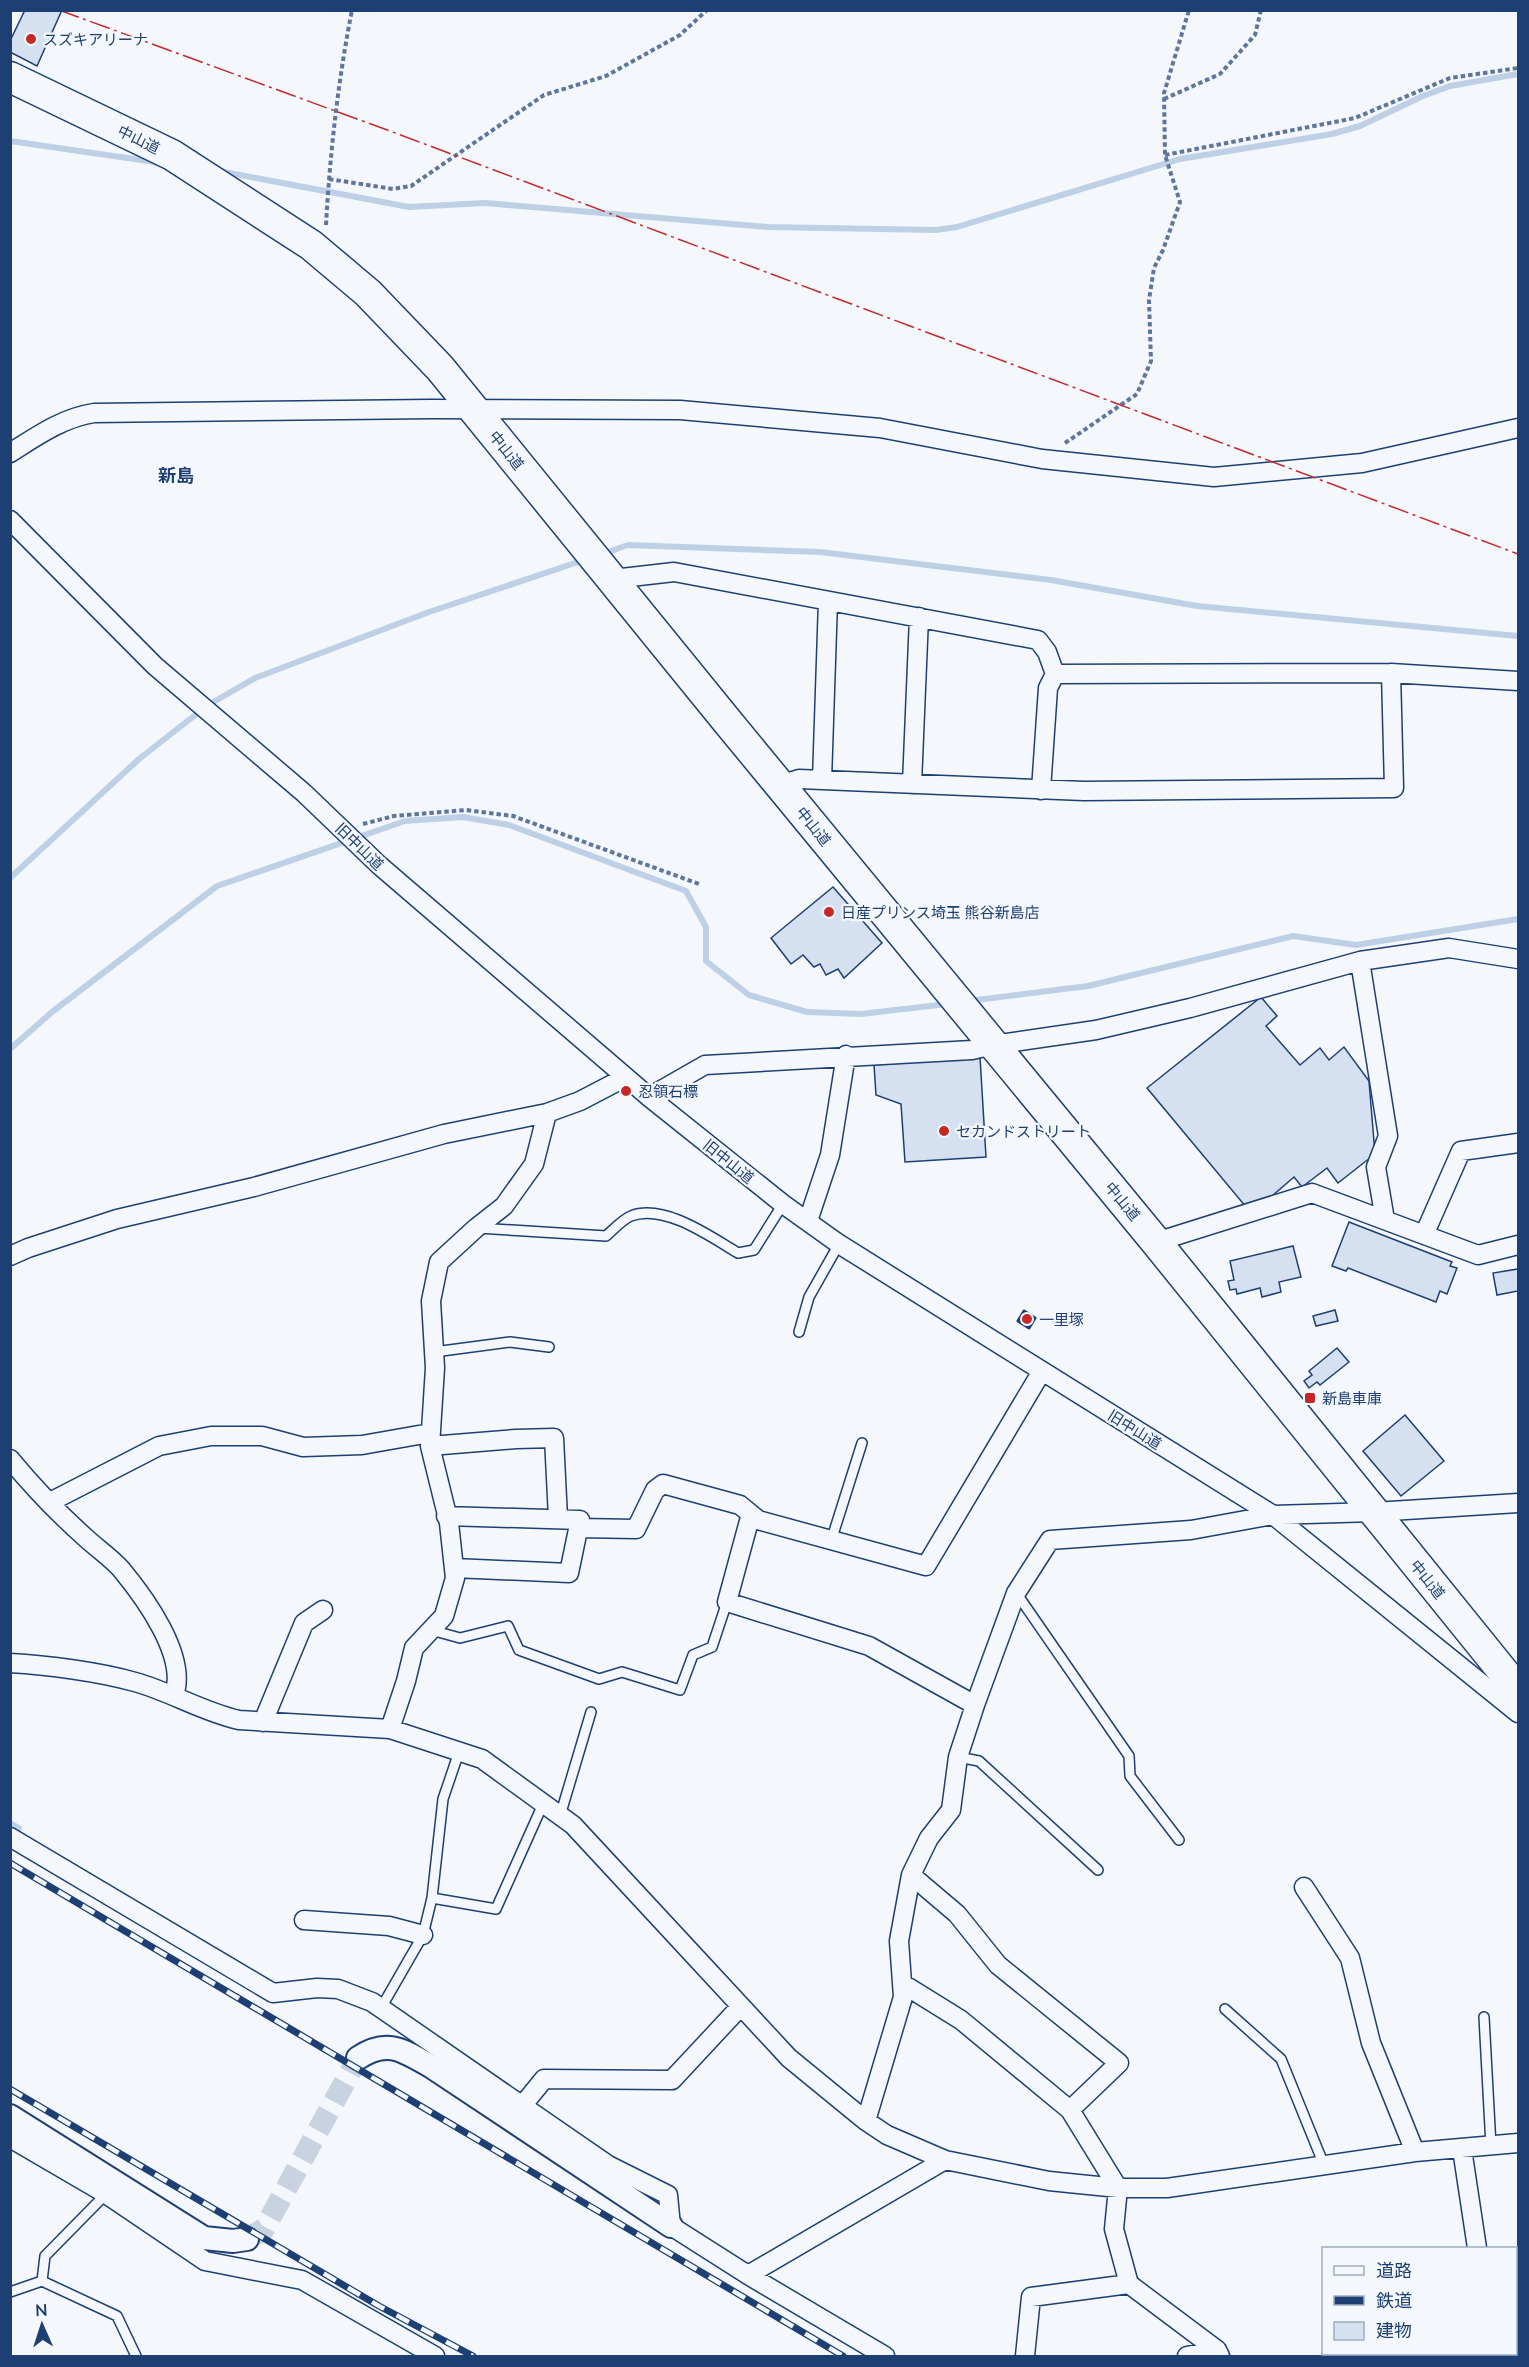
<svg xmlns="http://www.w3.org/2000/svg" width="1529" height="2367" font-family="Lato,'Noto Sans JP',sans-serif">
  <rect width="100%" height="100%" fill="#f4f7fb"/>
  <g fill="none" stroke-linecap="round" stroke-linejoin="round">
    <path stroke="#bed0e5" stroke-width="6" d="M10,141l145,21
      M219,171l190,36 76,-4 283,24 168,3 21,-3 223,-68 152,-25 28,-8 63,-30 27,-10 68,-12
      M602,554l26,-9 192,7 231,28 146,26 321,30
      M10,878l129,-119 69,-54 47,-27 174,-66 155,-52
      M969,1001l119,-15 205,-50 63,9 162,-26
      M10,1049l42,-37 165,-126 188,-65 58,-4 46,8 177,66 20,36v34l43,34 58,17 54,2 86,-10
      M10,1823l9,5 -3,5"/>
  </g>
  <path fill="#d5e0f0" stroke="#1d3f73" stroke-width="1.5" d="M25,10h37l-25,56 -27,-14v-11z
    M833,887l49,56 -38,35 -6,-9 -12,6 -6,-11 -6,3 -11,-12 -12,9 -20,-26z
    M1261,997l16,19 -11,10 34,39 20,-17 9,12 15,-13 25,34 6,73 -37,29 -11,-15 -25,19 -8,-10 -29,25 -19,5 -99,-119z
    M980,1057l6,100 -81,5 -4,-58 -25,-9 -2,-30z
    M1349,1222l103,40 -2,4 7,2 -10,26 -7,-3 -4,11 -88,-34 -2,3 -14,-5z
    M1293,1246l8,31 -22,5 2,10 -19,5 -2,-9 -23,6 -1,-5 -6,1 -2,-9 6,-1 -4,-19z
    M1518,1269v22l-21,4 -4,-22z
    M1335,1310l3,11 -22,5 -3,-10z
    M1337,1348l12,14 -29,23 -3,-3 -8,6 -5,-7 8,-6 -3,-4z
    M1405,1415l39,46 -43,35 -38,-45z"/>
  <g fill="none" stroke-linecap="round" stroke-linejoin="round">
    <path stroke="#c9d2e0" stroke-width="22" stroke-dasharray="22 11" stroke-linecap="butt" d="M247,2239l17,-10 94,-171"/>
    <g stroke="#1d3f73" stroke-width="12">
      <path id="service" d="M478,1228l128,8c7,-6 17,-17 25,-20 33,-13 80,21 107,37l16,-3 29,-46
        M799,1332l10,-35 30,-53
        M434,1352l76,-10 39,5
        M831,1541l31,-98
        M1017,1594l112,162 1,20 49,64
        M431,1630l29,8 48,-12 11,24 80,29 23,-7 58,18 13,-35 19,-8 15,-45
        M459,1752l-16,47 -11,99 64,11 47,-105
        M958,1757l21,4 119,109
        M560,1816l31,-104
        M381,2008l42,-73 9,-37
        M1225,2009l56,50 43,106
        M1484,2017l7,129
        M42,2281l75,35 19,40
        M10,2292l32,-11 3,-25 61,-62"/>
    </g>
    <g stroke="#1d3f73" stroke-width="21">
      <path id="minor" d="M10,453c27,-17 52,-35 84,-40l337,-4 249,1 200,18 162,31 172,18 148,-14 156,-35
        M10,520l145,146 149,127 75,72 270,232 134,107 56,40 434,271 245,198
        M613,579l61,-7 364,68 9,12 8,22 -7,14 -7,102
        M1055,674l336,-1 127,8
        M822,780l6,-179
        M912,784l7,-167
        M779,785l20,-6 285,12 310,-3 -3,-115
        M1360,961l28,175 -12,31 9,53
        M649,1097l56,-32 267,-15 21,-5 103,-15 94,-22 170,-47 89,-13 69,11
        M808,1221l22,-66 16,-100
        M1424,1235l37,-84 57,-8
        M1156,1242l156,-49 166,62 40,-10
        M10,1256l18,-8 89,-29 137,-32 190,-53 103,-21 33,-12 46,-24
        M430,1446l86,-7 38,-1 4,80
        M10,1459c23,28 50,56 77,80 11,10 24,19 34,30 24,29 67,88 53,126
        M50,1502l109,-56 52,-10h51l41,11 59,-2 68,-12
        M446,1516l134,4 -11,53 -115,-5
        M579,1528l57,1 19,-39 8,-6 77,21 18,15
        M10,1663c37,2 90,9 125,19 36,10 68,30 104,38l151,9 92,30 91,66 216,233 77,63 21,14 58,25 104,21 69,7h49l248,-36 103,-9
        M975,1705l-106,-59 -142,-44 22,-81 9,-1 168,46 116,-195
        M263,1722l41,-99 19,-13
        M390,1729l16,-48 8,-33 30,-32 11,-38 -6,-55 -19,-77 5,-78 -4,-67 8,-39 37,-34 28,-22 30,-42 13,-51
        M10,1837l263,156 44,-5 21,1 34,13 236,163 60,30 3,31 77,49 137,81
        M911,1875l46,39 41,51 121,98 -49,47
        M1304,1887l46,71 21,85 44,109
        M304,1920l85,6 34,9
        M903,1984l58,36 109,90 48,78 -4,41 15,55 -98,13 -6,59
        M522,2106l22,-27 128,1 69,-74
        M866,2121l37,-124 -4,-56 12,-66 18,-37 22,-28 7,-53 17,-52 41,-112 34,-53 141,-10 82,-15 101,-3 144,-9
        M10,2138l96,56 99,67 97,19 133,76
        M1462,2149l15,99
        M748,2275l197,-115
        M1129,2284l88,66
        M1390,2354l2,2
        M1493,2354v2
        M1187,2356l30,-6 3,6
        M1332,2356l11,-2"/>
    </g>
    <g stroke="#1d3f73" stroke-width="26">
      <path id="tertiary" d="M358,2058c30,-20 46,-7 74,9l239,159
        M10,2116l194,122 29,3 14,-2"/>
    </g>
    <g stroke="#1d3f73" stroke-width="33">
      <path id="trunk" d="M10,77l162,78 139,90 57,48 72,75 287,353 429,521 362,448"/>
    </g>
    <path stroke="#5e769c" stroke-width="4" stroke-dasharray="4.5 3" stroke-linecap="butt" d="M1164,99l56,-25 35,-39 6,-25
      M1165,155l190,-37 95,-40 68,-10
      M329,179l64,10 18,-3 133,-91 62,-19 74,-41 27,-25
      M326,225c4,-72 12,-144 26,-215
      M1065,443l72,-49 14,-33 -2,-61 5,-32 9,-18 17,-48 -15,-47 -1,-62 25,-83
      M363,824l31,-8 72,-6 47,6 186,68"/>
    <use href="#service" stroke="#f4f7fb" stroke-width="9"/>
    <use href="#minor" stroke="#f4f7fb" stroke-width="18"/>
    <use href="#tertiary" stroke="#f4f7fb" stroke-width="22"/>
    <use href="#trunk" stroke="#f4f7fb" stroke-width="30"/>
    <g stroke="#1d3f73" stroke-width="7">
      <path id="rail" d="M10,1863l833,493
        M10,2089l369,217 94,50"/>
    </g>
    <use href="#rail" stroke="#f4f7fb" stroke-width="4.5" stroke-dasharray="14" stroke-linecap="butt"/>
    <path stroke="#1d3f73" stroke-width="3" d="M1024,1311l11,7 -6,10 -11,-7z"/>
    <path stroke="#c62828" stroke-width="1.5" stroke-dasharray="21 4.5 3 4.5" stroke-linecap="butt" d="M59,10l331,121 1128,423"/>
  </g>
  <g fill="#c62828" stroke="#f4f7fb" stroke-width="2">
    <circle cx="31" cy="39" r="6"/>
    <circle cx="829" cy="912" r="6"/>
    <circle cx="626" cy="1091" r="6"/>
    <circle cx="944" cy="1131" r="6"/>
    <circle cx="1027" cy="1319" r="6"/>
    <rect x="1304" y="1392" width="12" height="12" rx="3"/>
  </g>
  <g text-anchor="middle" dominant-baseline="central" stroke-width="4.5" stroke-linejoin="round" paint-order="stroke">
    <g font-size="15" fill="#1d3f73" stroke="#f4f7fb" text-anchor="start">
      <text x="43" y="39">スズキアリーナ</text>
      <text x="841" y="912">日産プリンス埼玉 熊谷新島店</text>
      <text x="638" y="1091">忍領石標</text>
      <text x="956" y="1131">セカンドストリート</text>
      <text x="1039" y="1319">一里塚</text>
      <text x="1322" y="1398">新島車庫</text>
    </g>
    <g font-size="15" fill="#1d3f73" stroke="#f4f7fb">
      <text transform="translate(139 139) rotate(26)">中山道</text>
      <text transform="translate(507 450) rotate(51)">中山道</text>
      <text transform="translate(814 826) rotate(51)">中山道</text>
      <text transform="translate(360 846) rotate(44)">旧中山道</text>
      <text transform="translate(729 1161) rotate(39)">旧中山道</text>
      <text transform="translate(1123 1201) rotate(50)">中山道</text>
      <text transform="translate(1135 1429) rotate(32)">旧中山道</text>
      <text transform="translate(1428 1579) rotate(51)">中山道</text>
    </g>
    <g font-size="18" font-weight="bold" fill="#1d3f73" stroke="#f4f7fb">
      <text x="176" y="475">新島</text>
    </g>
  </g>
  <rect width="1529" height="2367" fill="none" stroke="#1d3f73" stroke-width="24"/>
  <rect x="1322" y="2247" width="195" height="108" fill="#f4f7fb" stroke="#9eadc5" stroke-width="1.5"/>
  <rect x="1334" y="2266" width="30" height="9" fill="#f4f7fb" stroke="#9eadc5" stroke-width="1.5"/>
  <text x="1376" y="2277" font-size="18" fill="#1d3f73">道路</text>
  <rect x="1334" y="2296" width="30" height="9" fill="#1d3f73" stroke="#9eadc5" stroke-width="1.5"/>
  <text x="1376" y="2307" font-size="18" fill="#1d3f73">鉄道</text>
  <rect x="1334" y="2322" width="30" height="18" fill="#d5e0f0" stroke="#9eadc5" stroke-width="1.5"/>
  <text x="1376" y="2337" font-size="18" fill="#1d3f73">建物</text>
  <g transform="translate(42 2325) rotate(357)" stroke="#f4f7fb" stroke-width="4.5" paint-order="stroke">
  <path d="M0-4.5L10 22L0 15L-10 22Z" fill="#1d3f73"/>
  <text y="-9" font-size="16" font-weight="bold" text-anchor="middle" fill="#1d3f73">N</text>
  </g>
</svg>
